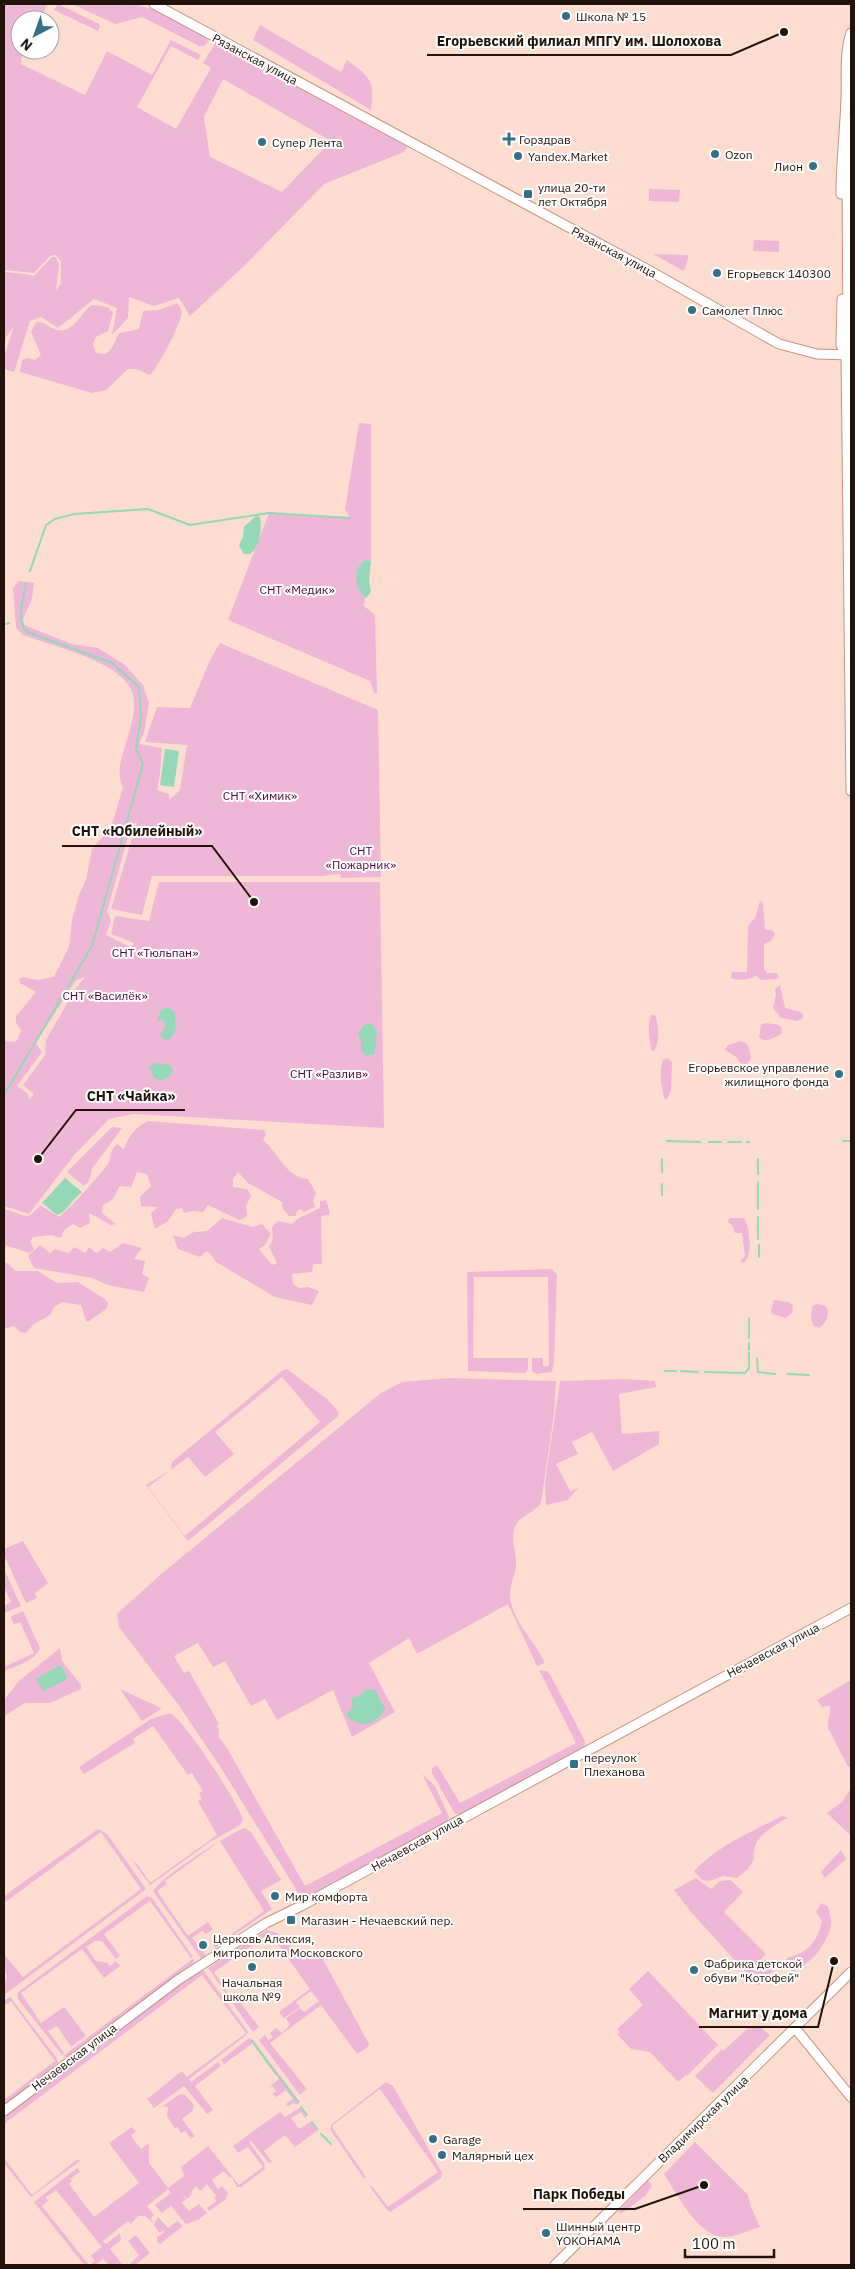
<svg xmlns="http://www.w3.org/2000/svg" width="855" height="2269" font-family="'IBM Plex Sans',sans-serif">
  <rect width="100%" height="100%" fill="#fdddd0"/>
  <path fill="#eeb7d7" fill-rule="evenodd" d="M4,4h43l-7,16h-20v30h3l-2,14 64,31 22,-44 45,24 19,-35 30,15 -3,5 -27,-14 -34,61 39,22 35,-61 -8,-5 12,-19 5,-3 186,103 1,3 -3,5 -80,32 -80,82 -54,50 -11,-18 -25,8 -25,-9 -1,21 -16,17 5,-27 -23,-9 -36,29 -17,-11 -11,4 -16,51 -10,-3v-12l10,-31 -8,11 -2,8v-73l21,2 9,2 18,-19h4l3,7 -3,27 5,-8v-22l-6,-6 -5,1 -16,17 -30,-3zM223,79l108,62 -49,51 -72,-35 -6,-40z
    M58,4l41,20 1,2 -2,5 -44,-21z
    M72,4h51l5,2 -3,-2c29,0 56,19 81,33l2,5 -4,4h-5l-57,-29 -27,7z
    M260,25l81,47 6,-12c23,17 28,20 24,50l-118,-70z
    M649,189l31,1 -1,12 -30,-1z
    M754,240l25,1v11l-26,-1z
    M653,254l36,1 -5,16z
    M177,303l5,8c0,12 -24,56 -32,64l-14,-6h-8l-22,21 -14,3 -72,-21 2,-12 5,-2 8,2 6,-5 -10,-23 5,-10c9,-1 13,6 22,8 15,4 23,-18 34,-25l16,2 5,6 -5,18 -12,6 -3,7 3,9 9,1c9,-4 9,-15 15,-21l19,-4 4,-18 16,-1z
    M359,423l12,1v137l-4,-1 -6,3c-7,12 -4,24 4,35l-1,8 11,9 2,78h-3l-4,-12 -142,-61 41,-107 81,5 -5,-9z
    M19,581l15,2 -2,16 -9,20 1,6 48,19 26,4 27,17 18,20 6,18 -5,30 -5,11 23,4 -2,26 -3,16 12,4v6l11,-10 7,-45 -42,-3 12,-35 33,1 20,-48 10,-17 158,67 3,167 -40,1 -1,-4 -19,2h-169l-10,39 -31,-6 26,-88 -6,5 -24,86 4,8 -5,15 24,12v3l4,-7 -23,-9 4,-18 34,5 10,-39h221l4,246 -251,-14 -24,5 -34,35 -46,60 -25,-8v-165l12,1 5,-11 -5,-9v-6l20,-24 -16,-9 -1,-4 4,-2 14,3 17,-3 15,-30 3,-27 7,-25 7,-15 6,-31 19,-21 12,-41c-7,-13 -2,-27 2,-41 5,-16 15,-44 4,-60 -17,-27 -77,-40 -106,-51l-7,-7 -3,-40zM85,977l-11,14 -28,49 -1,15 -22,30 11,9 -5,6 -1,-6 -11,-8 25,-34 -6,-9 40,-63z
    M760,901l3,2 2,27h7l3,4 -4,7 -7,3v25l3,4h10l2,4 -3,2 -15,1 -5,-4c-7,4 -18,5 -25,2l1,-6h15l1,-46 7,-8z
    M780,985l5,23 16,4 2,3 -1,4 -5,2 -16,-3 -8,-10 3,-13 -1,-6z
    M651,1015h4c4,10 5,27 -1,36l-3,-1c-1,-10 -4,-25 0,-35z
    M766,1023l13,2 3,3 -1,6c-8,4 -14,9 -22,4l2,-13z
    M741,1041c9,3 9,10 10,18l-5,6 -6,-2 -4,-6 -11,-7 3,-5z
    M668,1058l4,4 -1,29 -4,8h-2c-4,-10 -6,-29 -2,-39z
    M148,1121l116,9 2,4 -3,6c15,12 23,38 45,39l8,14 -3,7 2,7 -11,5 -4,-3 -3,2 -1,5h-7l-6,-7 -1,-7 -34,-19 -10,-11 -5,7v8l14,2 4,7 -5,10 1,10 -8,4 -31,-15 -5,7 -10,-1 -9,2 -2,-5 -6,1 -8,12 -13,8 -4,-16 7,-6 -17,-1 -1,-9 11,-11 -4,-12 -10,-2 -6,15 -11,-1 -8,14 -9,5 -1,8 14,11 -5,1 -22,-12 1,10 -10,5 -7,-4 -9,6 -3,8 -10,-3 -18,2 -3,5 4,7 -4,4 -26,-8v-36c19,4 22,15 36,-4l19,12c7,-4 46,-47 50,-55 2,-7 1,-12 8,-18l7,5c5,-14 11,-21 24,-28z
    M112,1127l10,1 -30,41 -3,12 -5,5 -17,-14z
    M326,1200l4,12 -1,3 -8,1 1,48h-9l-1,8 -20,2 1,10 6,4 9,-1 11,4 -7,14 -37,-8 -59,-35 -7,-10h-4l-5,5 -22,-8 -5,-14 10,3 11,-6 13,-1 15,-13 31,9 9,-3 9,10 -6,11 -6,4 13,16 5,-2 -8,-16 4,-8 -1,-12 6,-6 14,3 5,-5 23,-11v-7z
    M729,1218h15c6,10 9,37 0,45l-4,-2 5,-5 -3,-23h-7l-3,-8 -4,-3z
    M123,1243l19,5 -8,11 11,2 -3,13 7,4 -5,14 -36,-7 -16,-7 -58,-10 -6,-12 12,-11 10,8 5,-4 13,4 7,-6 10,6 4,-6 7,6 7,-5 7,4z
    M4,1263h3l9,8h22l19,12 21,-1 28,18 2,3 -2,6 -17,12h-3l-5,-16 -19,-3 -8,5 -4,8 -16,9 -8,9 -6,-1 -6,-6 -10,3z
    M552,1269l5,6 -3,87 -2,10 -16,2 -4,-3v-13h11v8h6l-1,-89h-74l-1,81h55v11l-3,4 -57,-2 -1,-99z
    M774,1300l14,2 5,3 -1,8 -6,5 -14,-4 -1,-4z
    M817,1304l9,2c4,8 1,17 -7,22l-5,-2 -3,-7 1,-13z
    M287,1369l40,30 12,13 -1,4 -150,125 -42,-56 25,-15 1,-8 111,-92zM282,1377l38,45 -135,114 -37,-49 40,-30 17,20 29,-23 -19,-22z
    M449,1378l107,3 -2,33 -13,89c-6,9 -18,12 -24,20 -8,12 -1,26 -1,38 1,12 -6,22 -6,34 1,25 25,46 35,68l-8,3 -29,-62 -91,50 -8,-16 -40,25 26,49 -43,25 -19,-47 -56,30 -12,-21 -14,7 -26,-45 -12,6 -15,-24 -24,13 10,17 5,-2 30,53 -2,2 2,4 -1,6 9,12 78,138 137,-73 -20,-39 13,12 14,31 -2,5 -141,75 -7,-3 -78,-126 -41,-61 -61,-80 -2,-13 43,-39 221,-182 21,-11z
    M623,1379l32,2 1,6 -37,7 3,40 37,-3v13l-46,27 -21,-39 -20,10 6,12 -22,10 14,27 8,-3 -10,12 -22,5 -1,-23 15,-101z
    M23,1541l25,42 -13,10 2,5 -11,5 -22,-48v-6z
    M4,1569l17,37 -17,7v-7l7,-4 -7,-15z
    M23,1611l17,37c-5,13 -24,18 -36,23v-4l30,-14 -14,-31 -6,2 -3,-6 1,-2z
    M60,1648l2,13 19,24v4l-31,14h-25l-21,13v-16l15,-19z
    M539,1670l8,1 4,5 34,65 -1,7 -123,66h-6l-23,-41v-5l5,-3 23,38 116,-60z
    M851,1680v86l-3,1 -20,-39c-1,-8 3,-14 2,-23l-8,2 -5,-7z
    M120,1689l41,19v1l-19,12z
    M170,1713c16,9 67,88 73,107l-3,5 -30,17 -60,43 -19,-26 8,7 11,17 67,-48 -19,-34 4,-2 -3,-6 4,-2 -11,-18 -4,2 -35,-49 -20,13 2,4 -51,31 -5,-7 72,-48z
    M851,1788v48l-24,-23 15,-11z
    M782,1816l6,2c-17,9 -37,20 -34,41l-6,10 -11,9 -14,-2 -13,5 -8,-1 -8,-9c23,-25 57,-39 88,-55z
    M245,1828l6,4 30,48 -20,11 11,18 -57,39 -4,-8 7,-4 4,5 42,-30 -44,-70 -55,40 2,3 -10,7 31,45 20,-14 5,7 -7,5 -4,-3 -10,7 15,19 -5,3 -49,-69c10,-15 73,-56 92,-63z
    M98,1829l9,5 39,55 -142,106v-10l3,-9 -3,-7v-15l19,23 118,-88 -40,-57 -97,71v-7z
    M841,1850l5,9 -21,19 -4,-6z
    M696,1878l15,11 9,-8 11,-1 12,12 -19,20 42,42 -6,6 5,5 6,-5 6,7 -19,19 -67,-74 -17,-22z
    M147,1896l5,2 41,59 -2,1 -41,-57 -46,33 16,22 -4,3 -14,-18h-7l-9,6 10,14 12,2 2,3 6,-5 4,5 -16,12 -22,-29 -61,44 20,30 23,-16 22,29 -15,11 -14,-21 -9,5 16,22 -2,2 -44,-56 -1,-6z
    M821,1903l7,3c1,6 4,13 3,19 -4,20 -21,40 -39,47l-7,-11 2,-3c21,-5 30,-16 35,-37l-6,-9z
    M267,1930l10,3 27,27 15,-8 50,92 -1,3 -11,7 -36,-49 -51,38 37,46 -7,6 -41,-55 6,-5 3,5 5,-3 -3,-4 6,-5 6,5 8,-8 -4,-7 14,-10 4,4 15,-11 -8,-10 -15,11 4,5 -16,11 -5,-6 31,-23 -40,-56 -56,39 15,23 4,-2 26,34 -6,5 -45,-64z
    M194,1958l-1,6 -126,93 -4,-1z
    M201,1970l3,1 44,61 -3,4 -56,43 2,3 27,-20 3,4 -26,20 18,24 -6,4 -23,-28 -30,22 -7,-9 35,-28 5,6 59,-44 -44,-58 -198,149v-8l143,-109z
    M648,1971l70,74 -31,31 -1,-1 -8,7 -28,-30 -19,-3 -14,-15 2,-2 -2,-3 26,-24 -14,-16z
    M10,1997l46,60 2,6 -54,43v-6l51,-39 -44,-60 -7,5v-5z
    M759,2026l11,9 -57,58 -18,-17 27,-27 1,2 25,-23z
    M249,2038l4,2 47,62 -4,3 -2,-2 -6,3 -2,-2 7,-5 -7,-9 -10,7 -4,-3 4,-3 -4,-5 -4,2 11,-9 -26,-36 -29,21 -3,-4z
    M386,2082l7,4 49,87 -1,5 -51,34 -3,-2 -17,-23 2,-1 16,21 50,-35 -58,-83 -47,36v4l33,48 -2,2 -34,-50 2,-5z
    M180,2094l5,1 9,10 -1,5 -11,9 13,17 -4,3 -6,-8 -4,2 -4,-6 -2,2 -8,-13 1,-9 -4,-1 -8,5z
    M301,2107l6,10 -2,1 -4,-6 -10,6 8,11 13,-8 6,9 -23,17 -10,-12 -21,16 8,11 -3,1 -18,-22 -2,1 15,21 1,6 -24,18h-4l-5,-10 -2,1 -6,-7 -12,9 6,9 4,-3 6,7 -3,7 -16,11 -2,-3 9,-7 -2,-3 2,-2 -9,-12 -7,7 -4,-5 -5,6 1,2 -5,5 -9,-10 8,10 -4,4 7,8 10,-7 8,9 -9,7 -12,4 -15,-18 -9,7 -7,-8 16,-12 -3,-4 -21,17 7,9 -3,3 2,5 -8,-7h-7l-7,8 -3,-3 -25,20 3,3 14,-11 1,7 -11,9 13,16h-14l-6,-6 -8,6h-5l5,-4 -4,-5 -6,4 4,5h-5l-50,-63 43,-34 3,4 -10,7 2,2 -3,3 25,33 45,-34 -30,-40 23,-16 4,4 -5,5 10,13 8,-6v20l19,25 16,-12 -3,-9 27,-21 31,39 24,-18 -15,-20 -10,6 -5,-7 47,-34 5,5zM56,2190l46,57 -17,13 -43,-54 6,-5 -2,-4z
    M695,2142l53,53 3,12 9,20c-11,3 -27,11 -38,10 -25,-3 -46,-44 -58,-63z
    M4,2158l28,37 46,-36 2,2 -49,36 -27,-34z
    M647,2181h2l3,5 -6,9 -22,17 -4,1 -2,-1z
    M158,2217l10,11 9,-7 6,5 -23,18 -3,-3v-4l8,-5 -2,-1 -4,2 -5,-8z
    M136,2235l14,18 -15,12h-6l10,-10 -11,-14z"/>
  <path fill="#94d8b8" d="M256,516l4,1c2,11 0,30 -10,37h-6l-5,-8 4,-10 1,-9z
    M366,560l5,1 -2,20 2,11 -5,6c-11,-7 -15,-31 0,-38z
    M165,749l14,2 -5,36 -14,-2z
    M169,1008l6,4v15l2,2 -8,11 -6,-1 -3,-5 5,-6 -1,-8 -7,1 4,-12z
    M371,1023l6,8c-2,8 0,16 -3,23l-8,2 -5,-6v-9l-3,-7 6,-9z
    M155,1063l15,2 3,6 -5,7 -7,3 -7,-3 -5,-11z
    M65,1178l17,14c-10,7 -15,20 -25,23l-15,-12z
    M60,1665l7,11 -1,4 -23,11 -7,-12z
    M366,1689l9,1 10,19c-8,17 -30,20 -39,5l7,-7 -2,-7 2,-3 6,-1z"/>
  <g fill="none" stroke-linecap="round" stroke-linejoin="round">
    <path stroke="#94d8b8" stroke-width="2" d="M30,571l16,-46 9,-6 19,-5 74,-5 42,16 79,-12 81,5
      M6,624l3,-1
      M4,1095l88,-149 51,-182 -7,-15 5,-32 -2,-30 -27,-24 -85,-31c-12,-13 -3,-33 -1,-49
      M667,1141l33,1
      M843,1141h8
      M709,1142h12
      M728,1142h13
      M747,1142h2
      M758,1159v15
      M662,1172v-13
      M662,1184v11
      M758,1209v-27
      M758,1217v22
      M759,1245v12
      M749,1318v20
      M749,1350v-7
      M757,1358l1,14 17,2
      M665,1371h11
      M681,1371l17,1
      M705,1372l40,1 4,-5v-15
      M788,1374l21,1
      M252,2041l24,33
      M279,2077l19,25
      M301,2107l6,8
      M312,2122l5,7
      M321,2134l10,10"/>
    <g stroke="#c4937f" stroke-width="11">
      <path id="secondary" d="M154,4l498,268 127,72 38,10 34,1
        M851,119l-4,57 1,170 -2,9 5,436
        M841,194c0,-32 4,-64 5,-96 1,-21 -2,-44 5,-65
        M842,299l-1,46 5,10
        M795,2028l56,69
        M4,2111l174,-131 88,-57 35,-17 550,-298
        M555,2265l296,-293"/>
    </g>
    <use href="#secondary" stroke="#fff" stroke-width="9"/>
  </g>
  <g fill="#327186" stroke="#fff" stroke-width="2">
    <circle cx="566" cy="16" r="5"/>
    <path d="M506.5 131.5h5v5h5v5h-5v5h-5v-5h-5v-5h5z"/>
    <circle cx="262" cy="142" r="5"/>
    <circle cx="715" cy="154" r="5"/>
    <circle cx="518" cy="156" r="5"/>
    <circle cx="813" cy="166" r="5"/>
    <rect x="523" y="189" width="10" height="10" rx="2.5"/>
    <circle cx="717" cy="273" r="5"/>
    <circle cx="692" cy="310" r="5"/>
    <circle cx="839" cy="1074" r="5"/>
    <rect x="569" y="1759" width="10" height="10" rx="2.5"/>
    <circle cx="275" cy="1896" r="5"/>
    <rect x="286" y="1915" width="10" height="10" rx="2.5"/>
    <circle cx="203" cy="1945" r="5"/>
    <circle cx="252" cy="1967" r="5"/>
    <circle cx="694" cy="1970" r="5"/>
    <circle cx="433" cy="2139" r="5"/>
    <circle cx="442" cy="2155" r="5"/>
    <circle cx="546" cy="2233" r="5"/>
  </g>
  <g text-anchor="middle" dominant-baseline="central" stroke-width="4" stroke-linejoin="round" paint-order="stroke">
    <g font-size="12" fill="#23120a" stroke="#fff" text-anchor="start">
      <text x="576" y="16">Школа № 15</text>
      <text x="519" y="139">Горздрав</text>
      <text x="272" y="142">Супер Лента</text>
      <text x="725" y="154">Ozon</text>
      <text x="528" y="156">Yandex.Market</text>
      <text x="803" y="166" text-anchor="end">Лион</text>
      <text x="538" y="187">улица 20-ти<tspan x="538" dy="14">лет Октября</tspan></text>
      <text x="727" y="273">Егорьевск 140300</text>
      <text x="702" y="310">Самолет Плюс</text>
      <text x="829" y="1067" text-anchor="end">Егорьевское управление<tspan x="829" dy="14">жилищного фонда</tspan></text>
      <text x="584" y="1757">переулок<tspan x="584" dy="14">Плеханова</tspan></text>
      <text x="285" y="1896">Мир комфорта</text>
      <text x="301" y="1920">Магазин - Нечаевский пер.</text>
      <text x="213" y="1938">Церковь Алексия,<tspan x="213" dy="14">митрополита Московского</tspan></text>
      <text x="704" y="1963">Фабрика детской<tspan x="704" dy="14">обуви "Котофей"</tspan></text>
      <text x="252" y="1982" text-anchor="middle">Начальная<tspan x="252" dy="14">школа №9</tspan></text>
      <text x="443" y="2139">Garage</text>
      <text x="452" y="2155">Малярный цех</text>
      <text x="556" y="2226">Шинный центр<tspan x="556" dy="14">YOKOHAMA</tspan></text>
    </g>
    <g font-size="12" fill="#23120a" stroke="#fff">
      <text transform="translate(255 59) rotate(28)">Рязанская улица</text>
      <text transform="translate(614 252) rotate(28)">Рязанская улица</text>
      <text transform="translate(773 1650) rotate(-28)">Нечаевская улица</text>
      <text transform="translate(417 1843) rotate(-29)">Нечаевская улица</text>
      <text transform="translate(74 2057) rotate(-37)">Нечаевская улица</text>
      <text transform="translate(703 2119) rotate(-44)">Владимирская улица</text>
    </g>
    <g font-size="12" fill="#4c0537" stroke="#fff">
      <text x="297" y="589">СНТ «Медик»</text>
      <text x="260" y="795">СНТ «Химик»</text>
      <text x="361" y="850">СНТ<tspan x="361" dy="14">«Пожарник»</tspan></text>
      <text x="155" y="952">СНТ «Тюльпан»</text>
      <text x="105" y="995">СНТ «Василёк»</text>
      <text x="329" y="1073">СНТ «Разлив»</text>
    </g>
  </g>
  <path fill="none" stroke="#23120a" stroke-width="2" d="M784 32L731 55H427M254 902L212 846H62M38 1159L76 1110H185M834 1961L818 2027H699M704 2185L635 2209H523"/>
  <g fill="#23120a" stroke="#fff" stroke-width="2">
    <circle cx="784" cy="32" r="5"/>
    <circle cx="254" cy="902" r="5"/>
    <circle cx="38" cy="1159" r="5"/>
    <circle cx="834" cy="1961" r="5"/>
    <circle cx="704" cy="2185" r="5"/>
  </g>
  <g font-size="14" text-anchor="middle" font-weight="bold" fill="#23120a" stroke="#fff" stroke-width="4" stroke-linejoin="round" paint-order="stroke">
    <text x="579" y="46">Егорьевский филиал МПГУ им. Шолохова</text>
    <text x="137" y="836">СНТ «Юбилейный»</text>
    <text x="131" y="1101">СНТ «Чайка»</text>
    <text x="758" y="2018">Магнит у дома</text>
    <text x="579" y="2199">Парк Победы</text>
  </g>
  <rect width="855" height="2269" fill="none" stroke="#23120a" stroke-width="10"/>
  <g transform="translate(35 35) rotate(221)"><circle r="24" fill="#ffffff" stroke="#a7a09d"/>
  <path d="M0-4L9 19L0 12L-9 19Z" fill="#327186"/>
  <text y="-8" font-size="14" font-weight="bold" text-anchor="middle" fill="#23120a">N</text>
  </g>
  <path d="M685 2249v8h89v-8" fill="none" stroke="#23120a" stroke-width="2.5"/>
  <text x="692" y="2249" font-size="15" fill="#23120a" stroke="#ffffff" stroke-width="4" paint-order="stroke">100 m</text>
</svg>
